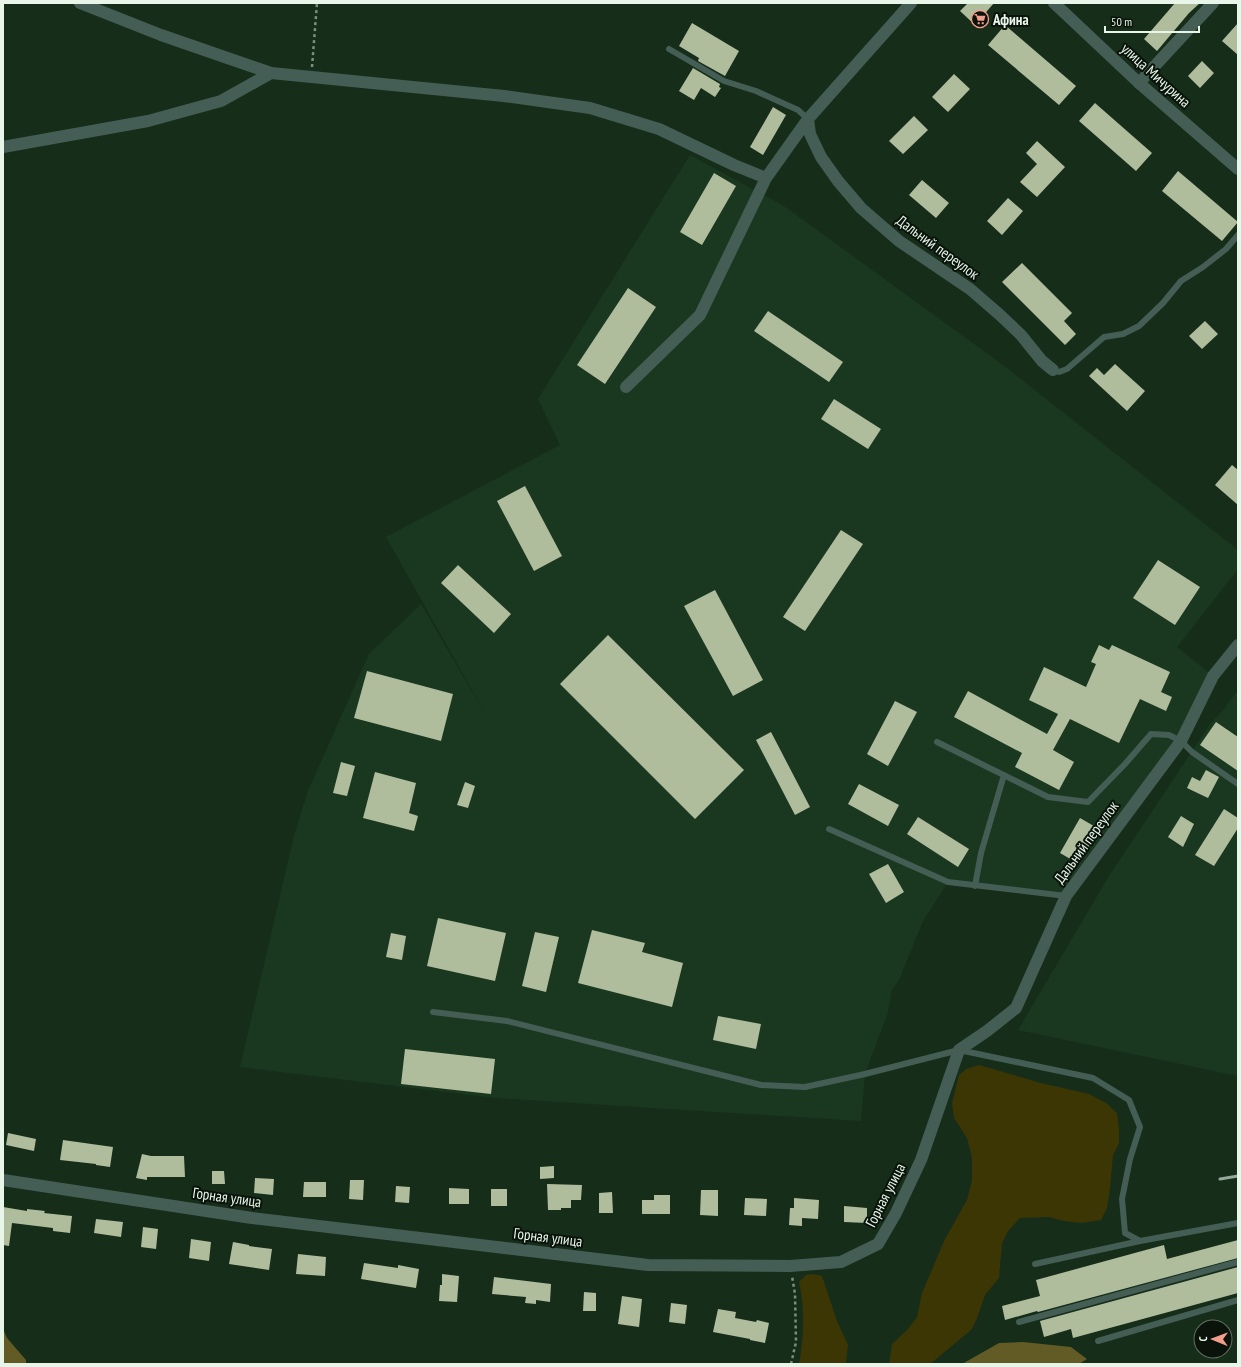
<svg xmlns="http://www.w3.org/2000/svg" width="1241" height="1367" font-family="'PT Sans Narrow',sans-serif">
  <rect width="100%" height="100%" fill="#162d1a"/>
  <path fill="#1a3820" d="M690,155l94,51 219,159 235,185v19l-61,78 36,29 -30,67 -117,153 -118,-14 -25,39 -24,59 -7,10 -4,22 -23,62 -4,47 -365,-23 -256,-31 54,-231 14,-45 61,-137 52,-50 70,120 -105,-187 174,-92 -22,-46z
    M1238,690v386l-220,-46 91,-154 101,-152 14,-15z"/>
  <path fill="#3c3605" d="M979,1065l62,18 48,11 17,9 11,10 2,16v14l-6,12 -3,34 -3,19 -6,12 -19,3 -18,-2 -15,-4 -29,1 -12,13 -6,12 -3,35 -14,17 -9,26 -5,9 -41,34h-41l3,-20 16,-15 9,-12 5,-24 23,-54 22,-39 5,-20v-22l-5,-20 -13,-20 -2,-15 7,-28 7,-6z
    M812,1274l10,2 15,45 11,24 -2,19h-47c5,-26 6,-56 0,-82l7,-7z"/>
  <path fill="#625b25" d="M3,1329l4,9 19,22v4h-23z
    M1023,1342l48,5 16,12 -8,5h-117l37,-21z"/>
  <path fill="#b0bd9d" d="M968,3h26l-19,22 -15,-14z
    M1175,3h25l-11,10 -32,38 -13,-12z
    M692,23l47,28 -14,25 -27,-15 1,-3 -20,-12z
    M1238,23v32l-16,-14z
    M1005,25l71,61 -17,19 -71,-60z
    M1202,61l12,12 -14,15 -12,-12z
    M693,68l27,16 -1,3 2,1 -6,9 -14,-9 -7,12 -15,-9z
    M954,74l16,15 -22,23 -16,-15z
    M1095,103l57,50 -16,18 -57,-50z
    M773,107l13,8 -23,40 -13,-8z
    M914,116l14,14 -25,24 -14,-13z
    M1037,141l28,26 -28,30 -17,-15 17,-18 -11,-11z
    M1178,171l60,51 -16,19 -60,-50z
    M714,173l22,13 -34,59 -22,-13z
    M922,180l27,23 -13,15 -27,-23z
    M1008,198l15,13 -21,24 -15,-14z
    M1022,263l50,50 -8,8 12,13 -11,11 -63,-63z
    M628,288l28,19 -51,77 -28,-19z
    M768,311l75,51 -14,20 -75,-51z
    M1205,321l13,13 -16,15 -13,-13z
    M1115,364l30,27 -18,20 -38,-35 8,-8 7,7z
    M834,399l47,30 -13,20 -47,-30z
    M1232,465l6,5v35l-23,-20z
    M525,486l37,70 -28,15 -37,-70z
    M841,530l22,14 -58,87 -22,-14z
    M1158,560l42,27 -25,38 -42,-27z
    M458,565l53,49 -17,19 -53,-50z
    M715,590l48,90 -30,16 -49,-90z
    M608,635l136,135 -49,49 -135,-135z
    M1099,645l10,5 3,-5 58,27 -9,20 11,5 -6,14 -26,-12 -21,44 -49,-24 -17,31 21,12 -15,28 -44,-23 7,-14 -68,-36 14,-26 79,43 11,-20 -29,-14 15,-33 42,20 10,-23 -5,-2z
    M367,671l86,23 -12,47 -87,-23z
    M895,701l22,11 -29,54 -21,-12z
    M1216,722l22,15v34l-38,-26z
    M771,732l39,75 -15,8 -39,-75z
    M341,762l14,4 -8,30 -14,-3z
    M1206,770l13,7 -11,21 -21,-10 5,-11 8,4z
    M375,772l41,11 -7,30 9,3 -4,15 -51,-13z
    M465,782l10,4 -7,22 -11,-3z
    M859,784l40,21 -11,21 -40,-22z
    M1224,809l14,9v10l-24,38 -19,-11z
    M1181,816l13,8 -11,23 -15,-10z
    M918,817l51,32 -11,18 -51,-33z
    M1080,818l19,11 -20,35 -19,-11z
    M888,864l16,28 -18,11 -17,-29z
    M438,918l68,15 -11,48 -68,-15z
    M592,930l53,13 -3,9 41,11 -11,44 -94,-24z
    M535,932l24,5 -13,55 -24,-6z
    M391,933l15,3 -4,24 -16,-3z
    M718,1016l43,8 -5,25 -43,-9z
    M405,1049l90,10 -4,35 -90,-10z
    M8,1133l28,6 -2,12 -28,-6z
    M63,1140l50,7 -3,20 -14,-2v-1l-36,-4z
    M142,1154l9,2h33l1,21h-38v3l-11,-2z
    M554,1166v12l-14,1v-12z
    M212,1171h12l1,13h-13z
    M255,1178l19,1 -1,16 -19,-2z
    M350,1180h14l-1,20 -14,-1z
    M304,1182h22v15h-23z
    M547,1184l35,1 -1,15h-10v8h-10v2h-13z
    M396,1186l14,1 -1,16 -14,-1z
    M449,1188l20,1v15h-20z
    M491,1189h16v17h-16z
    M701,1190h17v26l-18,-1z
    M612,1192l1,21h-14v-20z
    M654,1195h16v19h-28v-14h12z
    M745,1198l22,1 -1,17 -22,-1z
    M794,1198l25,2 -1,19 -16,-1v8l-13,-1 1,-17h4z
    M844,1206l23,2v15l-23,-1z
    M3,1207l24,4v-2l18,2 -1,2 28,3 -2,17 -17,-2v-3l-41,-5 -3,23 -6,-1z
    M96,1219l27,3 -2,15 -27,-4z
    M143,1227l15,2 -2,20 -15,-2z
    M191,1239l20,3 -2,19 -20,-3z
    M1238,1240v18l-200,54 -1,-1 -32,9 -3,-14 38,-10 -4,-16 128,-35 3,14z
    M233,1242l16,3v1l23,3 -3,21 -40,-6z
    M298,1254l28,3 -1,19 -29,-2z
    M364,1263l34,5v-3l21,4 -3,19 -55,-9z
    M1238,1267v26l-165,45 -2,-9 -27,8 -4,-16z
    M442,1274l17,2 -2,26 -18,-1 1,-16h2z
    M494,1277l57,7 -1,18 -14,-2v4l-11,-1 1,-6 -34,-3z
    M584,1292l12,1v18h-13z
    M622,1296l20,3 -3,28 -21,-3z
    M671,1303l16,2 -2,19 -16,-2z
    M718,1309l18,3 -1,6 21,4 1,-2 12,3 -4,20 -15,-3v-1l-37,-7z"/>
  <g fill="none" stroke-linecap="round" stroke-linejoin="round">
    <path stroke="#7b8f7e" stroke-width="2.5" stroke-dasharray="3 3" stroke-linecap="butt" d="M312,67l5,-64
      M791,1364l5,-22 -1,-48 -3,-18"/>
    <path stroke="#455e55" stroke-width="6" d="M669,49l55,32 32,10 42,19 10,9
      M1053,370l6,2 8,-3 37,-32 19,-3 16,-8 24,-23 18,-22 22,-14 23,-18 12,-14
      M937,742l111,55 40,5 37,-38 26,-30 18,1 12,6 11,11 46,32
      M829,829l119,53 118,14
      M975,886l6,-33 23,-78
      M433,1012l74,9 254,64 44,2 60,-13 94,-24 134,28 36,22 11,27 -10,32 -8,40 3,34 15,8 98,-18
      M1035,1264l105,-23
      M1019,1322l219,-60
      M1098,1341l140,-41"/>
    <path stroke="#455e55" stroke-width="12" d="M80,3l81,32 110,38
      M1139,83l74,-80
      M808,119l2,15 11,23 17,24 23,27 38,33 71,48 30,26 21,20 21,26 11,9
      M3,147l145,-26 73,-20 50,-28 233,23 86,12 69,21 75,36 32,13 42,-59 103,-116
      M626,387l74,-72 66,-137
      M3,1180l249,38 396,47 142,1 51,-4 37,-18 18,-31 25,-53 38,-110 28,-19 29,-23 50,-112 115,-155 32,-65 25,-31"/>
    <path stroke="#455e55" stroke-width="12" d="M1054,3l85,80 99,86"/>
    <path stroke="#97a99a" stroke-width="3" d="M1220,1179l18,-3"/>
  </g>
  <defs>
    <g id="supermarket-ring" transform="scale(0.9)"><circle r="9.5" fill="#09130a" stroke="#f49d8c" stroke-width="1.5"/><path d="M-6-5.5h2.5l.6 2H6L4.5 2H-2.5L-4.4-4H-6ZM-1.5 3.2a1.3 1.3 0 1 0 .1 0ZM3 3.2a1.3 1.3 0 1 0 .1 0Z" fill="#f49d8c"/></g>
  </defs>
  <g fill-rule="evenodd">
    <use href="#supermarket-ring" x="980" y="19"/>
  </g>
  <g text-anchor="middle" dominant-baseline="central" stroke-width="4" stroke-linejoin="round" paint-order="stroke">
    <g font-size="15" font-weight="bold" fill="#e7f6e9" stroke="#09130a" text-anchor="start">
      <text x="993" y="19">Афина</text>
    </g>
    <g font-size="15" fill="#e7f6e9" stroke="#09130a">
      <text transform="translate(1156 75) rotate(42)">улица Мичурина</text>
      <text transform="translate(938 247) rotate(36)">Дальний переулок</text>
      <text transform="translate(1086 842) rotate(-54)">Дальний переулок</text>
      <text transform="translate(885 1195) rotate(-63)">Горная улица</text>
      <text transform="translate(227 1197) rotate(8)">Горная улица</text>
      <text transform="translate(548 1237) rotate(7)">Горная улица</text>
    </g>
  </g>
  <rect width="1241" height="1367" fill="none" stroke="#e7f6e9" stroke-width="8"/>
  <g transform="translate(1213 1339) rotate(271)"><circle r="19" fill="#09130a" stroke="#626e63"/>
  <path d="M0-3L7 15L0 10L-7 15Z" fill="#f49d8c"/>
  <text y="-6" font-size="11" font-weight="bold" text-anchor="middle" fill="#e7f6e9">С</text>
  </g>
  <path d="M1105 26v6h94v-6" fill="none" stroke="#e7f6e9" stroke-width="2"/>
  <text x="1111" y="26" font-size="12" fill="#e7f6e9" stroke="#09130a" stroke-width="3" paint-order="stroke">50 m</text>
</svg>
